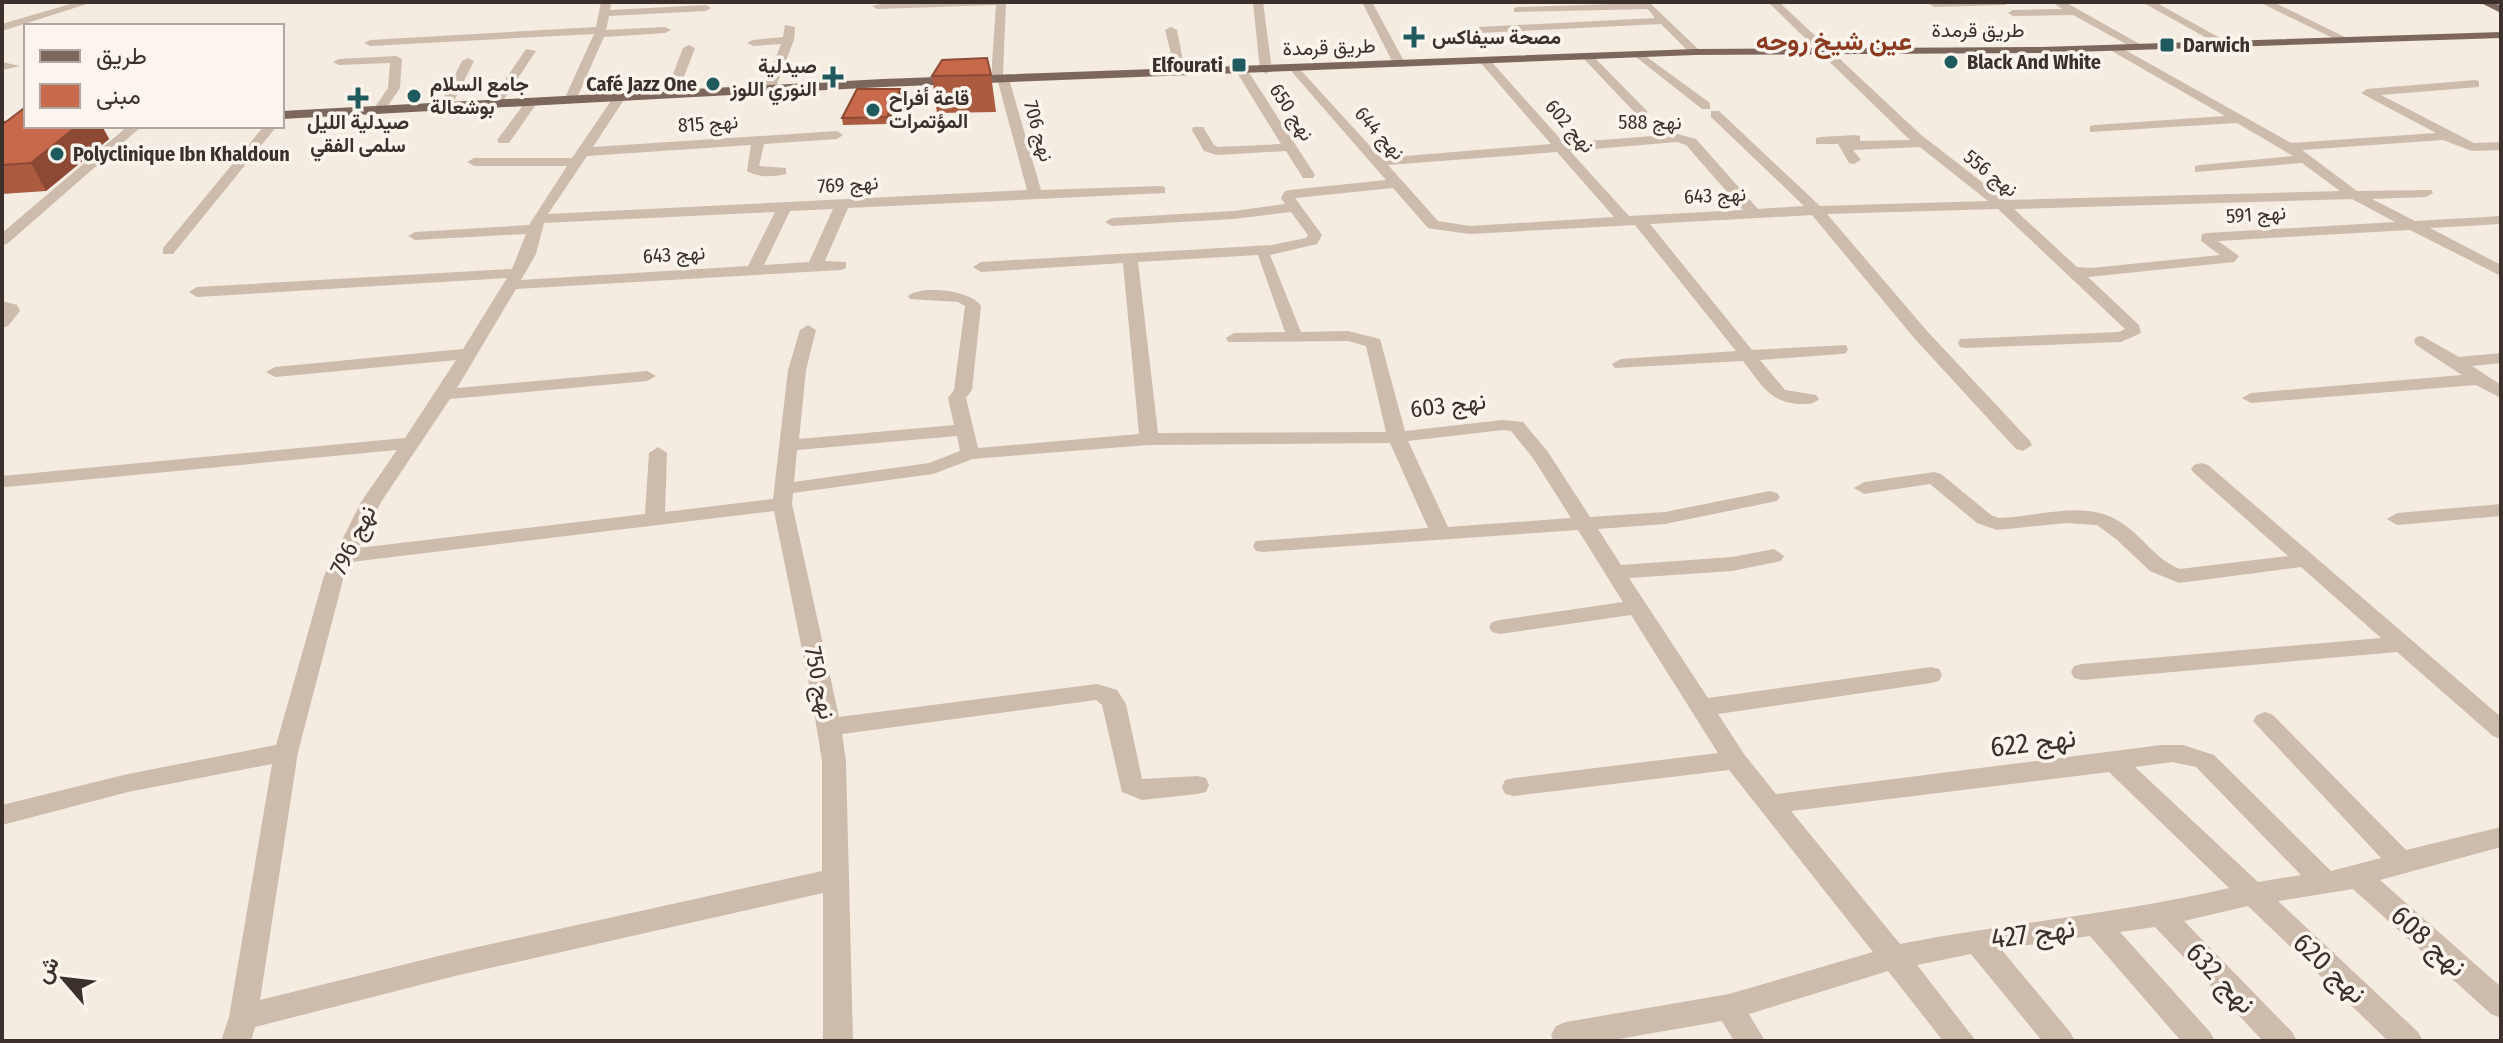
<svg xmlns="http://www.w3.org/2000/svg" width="2503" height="1043" font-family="'Fira Sans Condensed',Vazirmatn,sans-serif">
  <rect width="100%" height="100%" fill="#f4ebe1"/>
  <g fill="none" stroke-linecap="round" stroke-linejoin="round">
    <path fill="#cdbbac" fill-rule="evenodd" d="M77,2h16l-91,29v-7z
      M601,2h10l-1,8 96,-5 5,3 -5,3 -97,5 -3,14 59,-3 6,3 -6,3 -61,4 -28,63 -6,4 -6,-4 30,-66 -224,12 -6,-3 6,-3 226,-13z
      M1006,2l-3,73 6,4 32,111 119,-4 5,1v6l-317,15 -23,53 21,1v6l-5,2 -325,19 -59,99 190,-17 9,5 -9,5 -197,18 -69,103 -23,46 287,-34 4,-61 9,-6 9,6 -2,59 108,-13 15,-129 12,-40 8,-5 8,5 -10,40 -7,69 155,-14 -6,-27 6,-8 11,-84 -7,-4 -48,-3 -2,-3c14,-11 63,-6 73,10l-9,84 -6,8 12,50 161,-14 -16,-171 -142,9 -8,-5 8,-5 291,-17 34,-7 2,-3 -17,-23 -57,7 -122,7 -7,-4 7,-4 122,-7 51,-7 -4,-6 4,-7 5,-1 96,-10 -94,-108 -2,-3 6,-4 85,93 170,-14 -72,-83 10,-2 75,84 114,-9 18,5 62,70 46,-3 -93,-89v-6h8l101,95 168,-5 -68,-54 -67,3 8,10 -7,4 -5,-1 -11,-19h-22v-6l5,-1 34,-2 5,1v5l50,-1 -142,-138h11l141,132 85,66 335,-9 -38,-28 -107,9v-6l5,-1 93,-9 -56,-33 -147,9v-6l5,-1 130,-9 -115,-66v-4h8l173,97 145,-10 -75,-40 6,-4 108,-9 4,1v6l-98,8 93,48 27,-1v8l-29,1 -29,-11 -141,10 55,41 74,-1 2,3 -7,4 -54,2 43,22 86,-5v8l-71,4 71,37v11l-91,-46 -192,11 21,15 -5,6 -146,15 51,48 2,8 -20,9 -155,6 -6,-1 -2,-4 2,-4 159,-7 6,-3 -127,-120 -171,5 100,117 103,110 2,4 -9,6 -7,-2 -101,-110 -103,-124 -162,9 102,126 94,-5 2,4 -2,4 -6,1 -80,6 25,30 31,5 3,4c-6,5 -9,5 -17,5 -33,-1 -40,-19 -59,-43l-128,7 -3,-4 9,-5 115,-8 -101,-126 -165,9 -37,-5 -5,-1 -35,-40 -98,10 27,37 -5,9 -47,11 31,77 47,-1 32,8 25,92 98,-11 20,2 25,30 42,65 75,-5 105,-21 7,2 3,4 -3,4 -112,23 -67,5 23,36 111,-8 42,-8 10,7 -3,5 -49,10 -103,7 79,120 223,-31 8,2 3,6 -3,6 -8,2 -213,31 26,40 32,40 385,-49h22l31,10 117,116 50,-13 -128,-137 4,-6 8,-3 8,3 133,135 95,-23v20l-121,33 121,107v31l-10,-4 -138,-125 -75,12 140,131 5,9h-35l-140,-135 -64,15 108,111 5,9h-34l-108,-114 -35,5 90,100 5,9h-34l-91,-105 -89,13 69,83 5,9h-33l-71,-87 -54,11 59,76h-33l-55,-70 -139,43 16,27h-31l-12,-20 -115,20h-53l-3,-6 5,-9 10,-4 163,-28 144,-42 -144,-182 -215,26 -9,-2 -3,-7 3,-7 9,-2 204,-25 -87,-138 -131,19 -8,-2 -3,-5 3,-5 8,-2 123,-18 -45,-72 -315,22 -7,-1 -3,-5 3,-5 172,-13 -38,-85 -241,2 -103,8 -73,6 -40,15 -140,19 -1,11 47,213 258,-33 20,6 9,14 16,75 55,-3 9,2 3,7 -3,7 -9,2 -55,6 -20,-8 -20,-87 -6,-5 -254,34 4,27 7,280h-30v-148l-368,83 -200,51 -4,14h-30l8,-24 43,-253 -144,28 -126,33v-20l126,-31 148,-29 48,-169 37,-74 36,-52 -390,37 -5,-1v-10l403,-38 51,-78 -181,17 -9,-5 9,-5 188,-18 44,-71 -310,19 -8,-5 8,-5 315,-18 14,-35 -111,6 -7,-4 7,-4 114,-7 38,-59h-93l-7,-4 7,-4h98l43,-63 10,3 -32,49 244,-16 6,4 -6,4 -73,5 -5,22 27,2v6c-13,3 -27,4 -39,-3l4,-26 -164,11 -39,58 479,-24 -29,-108 -7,-3 5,-74 -119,4 -5,-3c16,-6 109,-4 134,-4zM1677,142l9,3 57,65 -114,6 -59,-65zM1557,152l57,65 -144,9 -32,-5 -50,-56zM2352,199l43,23 -188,11 -5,1 -1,7 19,14 -129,13 -14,-1 -63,-58zM833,209l-24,53 -45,3 26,-54zM775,212l-27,54 -227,14 15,-26 8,-31zM1258,255l27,77 -51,1 -8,5 2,4 120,-1 18,5 20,86 -228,1 -20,-171zM1503,430l8,1 22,27 38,60 -123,9 -40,-86zM957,436l3,15 -31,12 -135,19 3,-32zM774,511l38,188 10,62v110l-367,81 -195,48 38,-248 46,-176 7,-14zM2172,762l24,5 105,108 -43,7 -123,-115zM2109,772l120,116c-108,25 -220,35 -329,56l-109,-133z
      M1253,2h10l9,68 -6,4 -6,-4z
      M1362,2h10l34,63 -2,2 -10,-2z
      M1926,2h84l-5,3 -71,2z
      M2052,2h13l80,45 -10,2 -62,-34 -60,1 -5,-3 5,-3 49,-1z
      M2142,2h13l76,42 -10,2z
      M2259,2h14l76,37 -10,2z
      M1650,3l49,47v4h-8l-30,-30 -183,9 -6,-3 6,-3 177,-9 -7,-9 -134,3v-4l4,-1z
      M785,25l10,2 -1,13 -19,49 -10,3 -2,-3 18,-45 -28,2 -6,-3 6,-3 30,-3z
      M1171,27l6,3 9,46 -10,-3 -11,-43z
      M689,45l6,3 -18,47 -10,3 -2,-3 18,-47z
      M526,49l10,2 -38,57h-8l-2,-3z
      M1640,52l70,51v6h-8l-66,-52 -2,-2z
      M1584,55h8l55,56v6h-8l-55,-58z
      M396,56l6,3 -2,29 -17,25 -4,1 -6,-4 15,-22 2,-25 -51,2 -6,-3 6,-3z
      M468,58l6,3 -23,46 -10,3 -2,-3 23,-46z
      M2,62l18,4 -18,4z
      M1242,67l4,1 69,107 -2,3h-10l-17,-27 -69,4 -13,-4 -12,-21 1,-3h10l11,18 4,2 63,-3 -45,-73z
      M527,100l10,3 -28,40h-10l-2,-3z
      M128,126h14l-135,118 -5,1v-12z
      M264,126h13l-104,128h-10v-6z
      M2,301l15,4 3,6 -12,15 -6,2z
      M2422,336l37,21 42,-4v10l-29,3 29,19v13l-25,-13 -225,18 -9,-5 9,-5 211,-18 -46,-30 -2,-4 2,-4z
      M2201,463l7,2 293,252v22l-8,-3 -96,-84 -315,28 -8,-2 -3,-6 3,-6 8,-2 299,-26 -80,-71 -122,16 -29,-12 -34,-32 -19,-14 -31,-2 -69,7 -20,-7 -47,-39 -66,10 -10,-6 10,-6 70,-10 7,2 50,41 8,3c40,-1 87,-20 123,5 21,14 34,37 58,46l108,-13 -94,-83 -3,-4 3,-4z
      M2501,504v12l-104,9 -10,-6 10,-6z"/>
    <path fill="#7d675c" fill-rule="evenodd" d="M2479,2h14l8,4v7z
      M2501,32v6l-459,15 -347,2 -812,32 -601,32v-8l601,-32 812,-30 347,-2z
      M26,120v6l5,1 -29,2v-8z"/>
  </g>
  <path fill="#ac5a40" d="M991,75l5,37 -59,1 -5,-37z
    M901,95l-13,29 -45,1 -1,-7z
    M2,125l100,1 7,13 -63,52 -44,3z"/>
  <path fill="#8c4a34" d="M900,89l1,6 -13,29 -1,-7z
    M77,126h25l7,13 -63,52 -15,-28z"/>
  <path fill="#c8694b" stroke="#8c4a34" stroke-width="2" d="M987,58l4,17 -59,1 10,-16z
    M857,89h43l-13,28 -45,1z
    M23,109h3v17h51l-46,37 -29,2v-40z"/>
  <g fill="#1f5a5e" stroke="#fbf5ee" stroke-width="3">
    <path d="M1410 25h8v8h8v8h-8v8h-8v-8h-8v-8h8z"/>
    <rect x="2159" y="37" width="16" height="16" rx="4"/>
    <circle cx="1951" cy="62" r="8"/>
    <rect x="1231" y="57" width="16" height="16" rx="4"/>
    <path d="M829 65h8v8h8v8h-8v8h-8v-8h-8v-8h8z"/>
    <circle cx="713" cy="84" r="8"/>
    <circle cx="414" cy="96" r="8"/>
    <path d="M354 86h8v8h8v8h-8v8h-8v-8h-8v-8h8z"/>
    <circle cx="873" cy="110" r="8"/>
    <circle cx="57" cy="154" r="8"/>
  </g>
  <g text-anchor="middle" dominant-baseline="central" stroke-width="7" stroke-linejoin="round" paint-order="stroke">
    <g font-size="20" fill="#3b302b" stroke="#fbf5ee">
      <text x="1978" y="30">طريق قرمدة</text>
      <text transform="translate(1329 47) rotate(-2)">طريق قرمدة</text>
      <text transform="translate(1292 112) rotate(57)">نهج 650</text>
      <text x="1650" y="122">نهج 588</text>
      <text transform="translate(708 123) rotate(-4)">نهج 815</text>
      <text transform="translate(1570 126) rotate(49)">نهج 602</text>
      <text transform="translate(1039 131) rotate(74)">نهج 706</text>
      <text transform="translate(1380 133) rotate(48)">نهج 644</text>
      <text transform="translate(1991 173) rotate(38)">نهج 556</text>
      <text transform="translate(848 184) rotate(-4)">نهج 769</text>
      <text transform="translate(1715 195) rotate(-3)">نهج 643</text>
      <text transform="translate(2256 214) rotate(-4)">نهج 591</text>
      <text transform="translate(674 254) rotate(-4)">نهج 643</text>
    </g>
    <g font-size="20" font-weight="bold" fill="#3b302b" stroke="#fbf5ee" text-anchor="start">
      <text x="1432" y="37">مصحة سيفاكس</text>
      <text x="2183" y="45">Darwich</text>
      <text x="1967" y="62">Black And White</text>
      <text x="1223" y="65" text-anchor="end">Elfourati</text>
      <text x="817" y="66" text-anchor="end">صيدلية<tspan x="817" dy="23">النوري اللوز</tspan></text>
      <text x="430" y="84">جامع السلام<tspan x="430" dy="23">بوشعالة</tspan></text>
      <text x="697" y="84" text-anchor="end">Café Jazz One</text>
      <text x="889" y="98">قاعة أفراح<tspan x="889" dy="23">المؤتمرات</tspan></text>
      <text x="358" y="122" text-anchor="middle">صيدلية الليل<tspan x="358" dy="23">سلمى الفقي</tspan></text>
      <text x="73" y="154">Polyclinique Ibn Khaldoun</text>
    </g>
    <g font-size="24" fill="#3b302b" stroke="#fbf5ee">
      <text transform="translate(1448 405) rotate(-7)">نهج 603</text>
      <text transform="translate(353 540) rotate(-64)">نهج 796</text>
      <text transform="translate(820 683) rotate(78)">نهج 750</text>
    </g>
    <g font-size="26" font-weight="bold" fill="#8c3b22" stroke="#fbf5ee">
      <text x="1834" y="41">عين شيخ روحه</text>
    </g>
    <g font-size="28" fill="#3b302b" stroke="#fbf5ee">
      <text transform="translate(2033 742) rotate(-7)">نهج 622</text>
      <text transform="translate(2033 933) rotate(-8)">نهج 427</text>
      <text transform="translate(2429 941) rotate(42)">نهج 608</text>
      <text transform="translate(2330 968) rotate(43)">نهج 620</text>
      <text transform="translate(2221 978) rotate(46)">نهج 632</text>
    </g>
  </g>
  <rect width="2503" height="1043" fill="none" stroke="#3b302b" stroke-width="8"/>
  <rect x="24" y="24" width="260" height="104" fill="#fbf5ee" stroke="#aea6a0" stroke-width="2"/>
  <rect x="40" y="50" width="40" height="12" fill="#7d675c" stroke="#aea6a0" stroke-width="2"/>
  <text x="96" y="64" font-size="24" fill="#3b302b">طريق</text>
  <rect x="40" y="84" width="40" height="24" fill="#c8694b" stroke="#aea6a0" stroke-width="2"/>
  <text x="96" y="104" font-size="24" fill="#3b302b">مبنى</text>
  <g transform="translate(64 979) rotate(298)" stroke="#fbf5ee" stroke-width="6" paint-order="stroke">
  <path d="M0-6L14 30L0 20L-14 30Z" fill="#3b302b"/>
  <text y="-12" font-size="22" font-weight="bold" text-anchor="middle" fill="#3b302b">ش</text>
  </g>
</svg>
